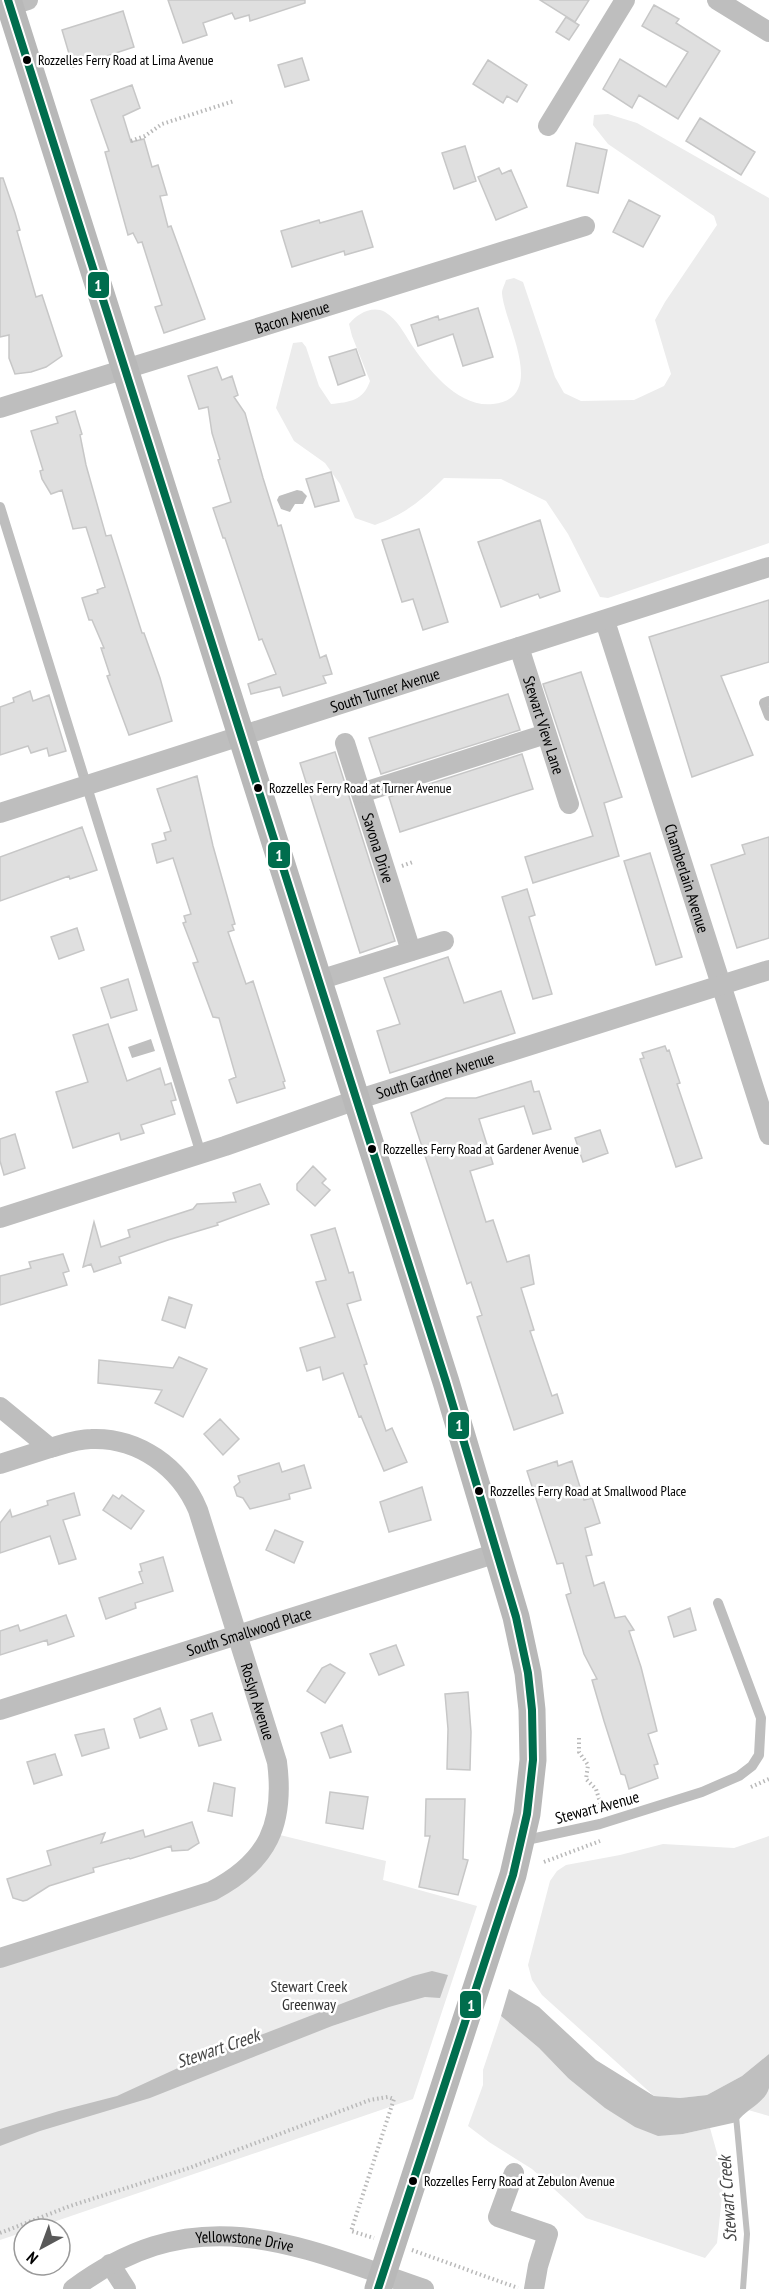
<svg xmlns="http://www.w3.org/2000/svg" width="769" height="2289" font-family="'PT Sans Narrow',sans-serif">
  <rect width="100%" height="100%" fill="#fff"/>
  <path fill="#ececec" d="M608,114l29,9 132,75v345l-161,55 -8,-1 -32,-63 -22,-33 -45,-22 -57,-1c-23,23 -39,36 -69,47l-20,-7 -15,-34 -15,-21 -31,-22 -18,-33 17,-65 9,-1 4,5 13,39 12,18c19,-2 32,-3 39,-23l-18,-45 -3,-12c8,-10 23,-19 36,-12 12,7 19,21 26,32 18,26 47,64 82,60 56,-6 11,-81 9,-111 0,-4 3,-9 4,-13l8,-2 9,4 32,95 9,16 17,8 53,-1 30,-14 7,-12 -16,-54 10,-18 52,-77 -3,-9 -106,-72 -15,-19 1,-10z
    M280,1835l106,26 -3,19 94,26 -64,193 -380,130h-9v3l-24,8v-276l209,-66z
    M769,1836v218l-27,22 -35,19 -27,3 -26,-2 -112,-101 -10,-15 -4,-15 22,-84 7,-10 9,-6 54,-10 43,-11 71,4z
    M501,2016l38,32 29,30 115,56 27,-6 14,50 -7,65 -12,15 -119,-40 -54,-49 -43,-27 -21,-16 15,-41v-15z
    M769,2065v51l-35,-10z"/>
  <path fill="#bfbfbf" d="M297,490l5,1 5,5 -4,8h-8l-5,8 -9,-3 -4,-9 2,-4z
    M151,1039l4,12 -23,7 -4,-11z
    M432,1971l16,4 -8,23 -15,-1 -36,10 -57,19 -182,72 -110,33 -40,15v-17l59,-18 58,-15 74,-34 222,-86z
    M509,1989l30,18 57,53 58,36 26,2 27,-3 35,-19 27,-22c0,10 0,24 0,34 -4,15 -24,22 -32,34l-54,12 -25,2 -23,-9 -30,-19 -37,-30 -29,-30 -38,-32z"/>
  <g fill="none" stroke-linecap="round" stroke-linejoin="round">
    <path stroke="#bfbfbf" stroke-width="6" d="M736,2116l11,118 -4,55"/>
  </g>
  <path fill="#dfdfdf" stroke="#c7c7c7" stroke-width="1.5" d="M168,0h137v3l-55,18 -1,-6 -14,4 -3,-6 -29,10 4,12 -24,8z
    M540,0h49l-14,22z
    M654,5l25,14 -3,4 44,28 -42,68 -39,-24 -7,13 -29,-19 17,-30 46,28 22,-35 -46,-26z
    M123,11l11,36 -61,20 -11,-37z
    M566,17l13,8 -10,15 -13,-8z
    M302,58l7,22 -24,7 -7,-22z
    M488,60l39,25 -10,17 -10,-6 -4,7 -30,-19z
    M132,85l8,23 -17,8 8,26 13,-3 8,28 6,-2 9,30 -7,1 8,31 3,-1 34,93 -41,14 -9,-26 7,-2 -20,-63 -4,1 -5,-10 -5,2 -23,-83 4,-1 -18,-51z
    M700,118l55,34 -14,23 -55,-34z
    M576,143l31,7 -9,43 -31,-7z
    M465,146l11,35 -22,8 -12,-36z
    M499,168l3,6 9,-4 16,37 -31,13 -18,-43z
    M0,178h3l12,35 5,17 -3,1 19,66 6,-2 20,61 -16,11 -15,5 -16,2 -6,-16v-23l-9,2z
    M629,200l31,16 -17,31 -30,-15z
    M362,211l11,36 -28,8 -1,-4 -52,16 -11,-36 38,-11 1,3z
    M478,308l15,49 -30,9 -10,-32 -35,12 -7,-21 27,-9 1,4z
    M356,349l9,26 -27,10 -9,-28z
    M217,367l5,13 10,-4 6,19 -4,2 11,16 18,65 15,48 3,-1 39,133 6,-3 6,19 -9,2 3,7 -43,13 -3,-9 -29,7 -3,-10 28,-10 -14,-35 -3,1 -34,-102h-2l-10,-30 18,-6 -13,-42 2,-1 -8,-26 -4,-26 -9,2 -11,-33z
    M75,411l7,23 -2,1 6,30 20,71 5,-1 31,98h2l16,45 12,43 -43,14 -22,-59 3,-1 -9,-27h3l-12,-28h-3l-7,-22 16,-5 -1,-3 8,-3 -19,-60 -13,2 -11,-39 -11,4 -9,-15 -2,-8 3,-1 -12,-39 27,-8 -2,-6z
    M331,472l8,29 -24,6 -9,-28z
    M540,520l20,71 -20,7 -2,-4 -37,13 -23,-65z
    M419,529l29,93 -25,8 -10,-31 -11,3 -20,-62z
    M769,600v62l-48,14 32,79 -61,22 -43,-140z
    M581,672l41,125 -18,6 15,53 -86,27 -8,-26 68,-21 -50,-152z
    M30,691l3,10 16,-6 17,56 -17,5 -2,-8 -16,5 -3,-7 -28,9v-48l14,-5 -1,-4z
    M508,694l12,36 -139,44 -12,-36z
    M335,752l60,189 -35,12 -60,-190z
    M522,754l11,35 -133,43 -11,-35z
    M197,776l16,70 22,78 -3,1 2,5 -6,2 18,52 7,-3 32,100 -2,1 2,6 -48,15 -8,-23 7,-3 -17,-59 -6,-1 -20,-54 5,-1 -15,-39 3,-1 -2,-6 7,-2 -18,-56 -16,5 -5,-19 14,-4 -2,-7 7,-2 -14,-42z
    M82,827l15,43 -27,9 -1,-3 -69,25v-44z
    M769,837v101l-32,10 -26,-83 34,-11 -3,-9z
    M650,853l32,104 -26,8 -32,-104z
    M527,889l8,26 -6,2 23,77 -19,5 -31,-102z
    M77,928l7,22 -25,9 -8,-22z
    M448,957l16,46 37,-12 14,42 -125,40 -13,-42 23,-7 -16,-46z
    M128,979l9,31 -26,8 -10,-30z
    M108,1024l19,57 33,-13 5,17 6,-2 5,17 -5,1 4,13 -34,11 3,8 -23,7 -2,-7 -46,15 -17,-56 32,-10 -15,-47z
    M665,1046l2,5 2,-1 11,33 -3,1 25,74 -26,9 -36,-108 4,-1 -2,-5z
    M531,1081l3,11 5,-1 12,38 -18,5 -9,-28 -45,13 14,45 -23,7 16,51 7,-2 14,42 22,-7 5,29 -13,4 13,42 -4,1 22,65 5,-2 6,19 -49,17 -37,-113 5,-2 -11,-33 -4,2 -56,-171 35,-15h30z
    M600,1130l8,23 -25,9 -8,-24z
    M15,1134l10,34 -21,7 -4,-14v-22z
    M313,1166l13,13 -4,4 8,7 -15,16 -18,-16v-6z
    M260,1184l9,20 -52,19 1,2 -50,15 -49,17 2,6 -27,9 -3,-8 -8,3 11,-45 7,25 29,-10 -2,-7 65,-21 4,-5 39,-2 -3,-9z
    M335,1228l14,45 4,-1 8,28 -14,4 20,60 -3,1 22,66 6,-3 15,34 -23,9 -23,-55 -2,1 -16,-44 -20,7 -3,-13 -13,4 -7,-23 35,-11 -19,-55 10,-2 -15,-45z
    M63,1254l6,17 -6,2 4,12 -67,20v-29l31,-8 -2,-6z
    M169,1297l23,8 -7,23 -23,-8z
    M179,1357l28,12 -24,48 -28,-14 7,-13 -64,-7 1,-23 74,8z
    M220,1419l19,20 -16,16 -19,-21z
    M557,1461l1,5 14,-5 12,39 8,-2 8,25 -15,5 7,27 -6,1 8,30 10,-4 11,36 10,-2 9,14 -5,1 12,36 16,64 -9,3 10,30 -4,1 4,13 -29,11 -4,-14 -4,-1 -17,-53 -12,-41 5,-1 -13,-25 -18,-59 5,-2 -8,-30 -6,1 -30,-93z
    M279,1463l3,9 22,-7 7,23 -22,6 1,5 -40,10 -7,-11 -6,-2 -3,-9 6,-5 -2,-6z
    M422,1487l9,33 -42,12 -9,-30z
    M74,1493l6,22 -17,5 13,39 -17,5 -9,-28 -50,17v-30l10,-13 2,7 36,-12 -1,-4z
    M113,1495l6,4 3,-4 22,16 -13,18 -28,-19z
    M275,1530l28,12 -9,21 -28,-13z
    M163,1557l10,34 -38,12 1,5 -30,11 -7,-21 44,-15 -4,-11 3,-1 -2,-7z
    M690,1608l6,22 -22,7 -6,-20z
    M66,1615l8,21 -26,9 -1,-5 -47,15v-24l18,-6 2,6z
    M396,1645l8,20 -25,10 -9,-21z
    M330,1664l15,9 -20,30 -18,-12 15,-23z
    M468,1692l3,40 -1,38 -23,-1 1,-40 -3,-35z
    M160,1708l7,21 -27,9 -6,-19z
    M212,1713l9,27 -22,6 -8,-26z
    M342,1725l9,27 -21,6 -9,-25z
    M104,1729l5,19 -27,8 -7,-21z
    M55,1754l7,21 -28,9 -7,-22z
    M214,1783l21,5 -3,28 -24,-5z
    M330,1792l38,5 -5,32 -37,-6z
    M426,1799h39l-2,60 5,1 -10,35 -39,-8 11,-51h-5z
    M192,1822l7,21 -11,7 -16,1 -1,-5 -41,13 -1,-1 -36,10 1,4 -45,14 -22,14 -4,1 -10,-3 -6,-19 44,-14 -4,-14 58,-18 -4,10 42,-13 2,7z"/>
  <g fill="none" stroke-linecap="round" stroke-linejoin="round">
    <path stroke="#b9b9b9" stroke-width="4" stroke-dasharray="1.5 3" stroke-linecap="butt" d="M131,141l14,-5 17,-12 72,-23
      M402,866l11,-4
      M579,1738v14l9,13 -2,14 10,10 6,20
      M751,1787l18,-8
      M544,1862l56,-21
      M0,2233l70,-27 119,-38 181,-68 18,-3 6,2 -43,132 23,7
      M412,2250l106,38"/>
    <path stroke="#bebebe" stroke-width="10" d="M0,507l201,647
      M769,701l-5,2 5,13
      M522,1841l78,-17 102,-32 37,-16 13,-10 7,-11 2,-37 -43,-115"/>
    <g stroke="#bebebe" stroke-width="20">
      <path d="M717,0l52,32"/>
      <path d="M0,9l28,-9"/>
      <path d="M548,126l77,-126"/>
      <path id="s1" d="M0,408l585,-182"/>
      <path id="s2" d="M605,621l164,514"/>
      <path id="s3" d="M519,647l50,157"/>
      <path id="s4" d="M345,743l66,208"/>
      <path d="M361,793l185,-59"/>
      <path id="s5" d="M0,813l769,-246"/>
      <path d="M319,980l125,-39"/>
      <path id="s6" d="M0,1218l225,-72 131,-46 413,-130"/>
      <path id="s7" d="M0,1407l50,41c14,-4 27,-9 41,-9 47,-2 89,28 107,71l79,252c8,62 -9,100 -65,129l-212,67"/>
      <path d="M0,1464l50,-16"/>
      <path id="s8" d="M0,1710l497,-157"/>
      <path d="M514,2173l-16,44 50,17 -10,32 -4,23"/>
      <path d="M110,2264l16,25"/>
      <path id="s9" d="M73,2289c124,-92 220,-45 351,0"/>
    </g>
    <path stroke="#b8b8b8" stroke-width="27" d="M8,0l438,1382 70,235 12,56 4,37 1,50 -6,54 -14,61 -135,414"/>
    <g stroke="#fff" stroke-width="12">
      <path id="bus-1" d="M8,0l438,1382 70,235 12,56 4,37 1,50 -6,54 -14,61 -135,414"/>
    </g>
    <use href="#bus-1" stroke="#006d4d" stroke-width="8"/>
  </g>
  <g fill="#000" stroke="#fff" stroke-width="2">
    <circle cx="27" cy="60" r="5"/>
    <circle cx="258" cy="788" r="5"/>
    <circle cx="372" cy="1149" r="5"/>
    <circle cx="479" cy="1491" r="5"/>
    <circle cx="413" cy="2181" r="5"/>
  </g>
  <g text-anchor="middle" dominant-baseline="central" stroke-width="5" stroke-linejoin="round" paint-order="stroke">
    <g font-size="14" fill="#000" stroke="#fff" text-anchor="start">
      <text x="38" y="60">Rozzelles Ferry Road at Lima Avenue</text>
      <text x="269" y="788">Rozzelles Ferry Road at Turner Avenue</text>
      <text x="383" y="1149">Rozzelles Ferry Road at Gardener Avenue</text>
      <text x="490" y="1491">Rozzelles Ferry Road at Smallwood Place</text>
      <text x="424" y="2181">Rozzelles Ferry Road at Zebulon Avenue</text>
    </g>
    <g font-size="16" fill="#000" stroke="#fff">
      <text stroke="none"><textPath href="#s1" startOffset="306">Bacon Avenue</textPath></text>
      <text stroke="none"><textPath href="#s5" startOffset="404">South Turner Avenue</textPath></text>
      <text stroke="none"><textPath href="#s3" startOffset="82">Stewart View Lane</textPath></text>
      <text stroke="none"><textPath href="#s4" startOffset="110">Savona Drive</textPath></text>
      <text stroke="none"><textPath href="#s2" startOffset="270">Chamberlain Avenue</textPath></text>
      <text stroke="none"><textPath href="#s6" startOffset="458">South Gardner Avenue</textPath></text>
      <text stroke="none"><textPath href="#s8" startOffset="261">South Smallwood Place</textPath></text>
      <text stroke="none"><textPath href="#s7" startOffset="444">Roslyn Avenue</textPath></text>
      <text transform="translate(597 1807) rotate(-15)">Stewart Avenue</text>
      <text stroke="none"><textPath href="#s9" startOffset="184">Yellowstone Drive</textPath></text>
    </g>
    <g font-size="16" fill="#333" stroke="#fff">
      <text x="309" y="1986">Stewart Creek<tspan x="309" dy="18">Greenway</tspan></text>
    </g>
    <g font-size="18" font-style="italic" fill="#444" stroke="#fff">
      <text transform="translate(218 2048) rotate(-19)">Stewart Creek</text>
      <text transform="translate(727 2199) rotate(-94)">Stewart Creek</text>
    </g>
  </g>
  <g stroke="#fff" stroke-width="2">
    <rect x="87" y="271" width="23" height="28" rx="6" fill="#006d4d"/>
    <rect x="267" y="841" width="24" height="28" rx="6" fill="#006d4d"/>
    <rect x="447" y="1411" width="23" height="29" rx="6" fill="#006d4d"/>
    <rect x="459" y="1990" width="23" height="29" rx="6" fill="#006d4d"/>
  </g>
  <g font-size="16" text-anchor="middle" font-weight="bold" fill="#fff">
    <text x="98" y="291">1</text>
    <text x="279" y="861">1</text>
    <text x="459" y="1431">1</text>
    <text x="471" y="2011">1</text>
  </g>
  <g transform="translate(42 2247) rotate(221)"><circle r="28" fill="#ffffff" stroke="#999999" stroke-width="1.5"/>
  <path d="M0-4.5L10 22L0 15L-10 22Z" fill="#595959"/>
  <text y="-9" font-size="16" font-weight="bold" text-anchor="middle" fill="#000000">N</text>
  </g>
</svg>
